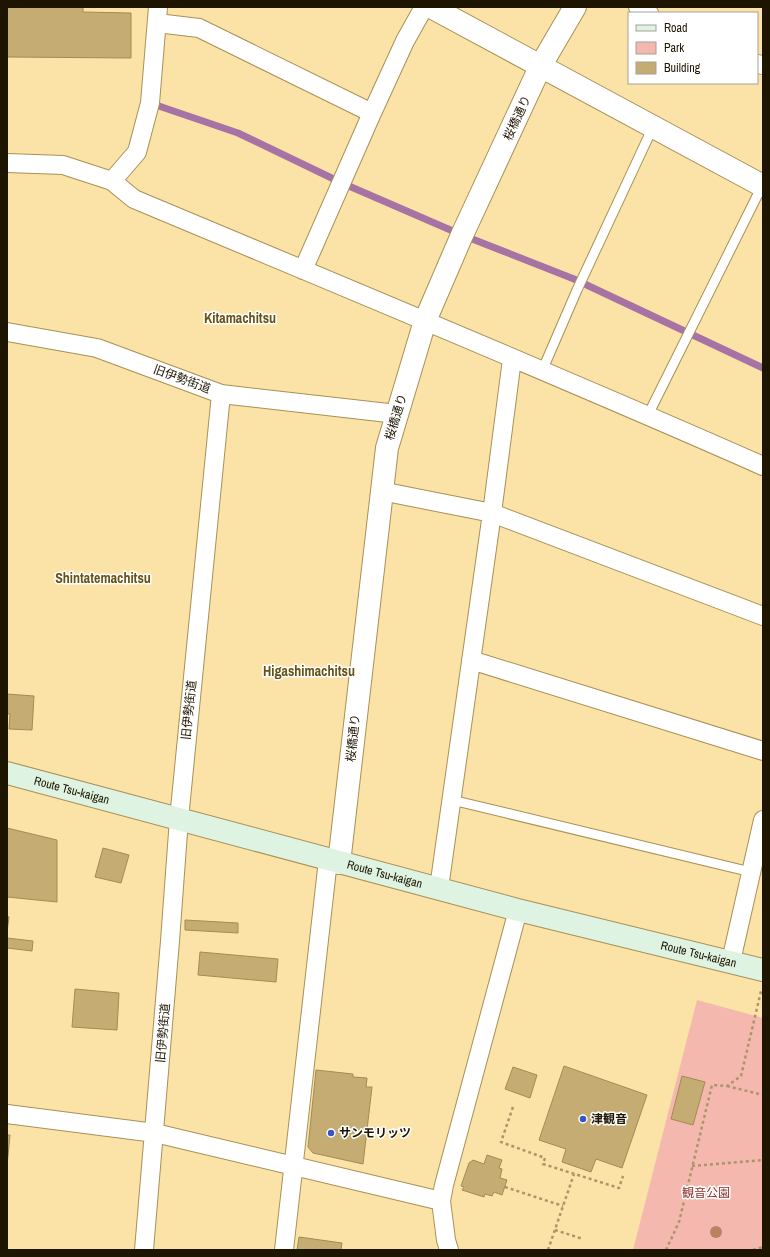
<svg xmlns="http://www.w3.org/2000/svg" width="770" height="1257" font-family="'Archivo Narrow','Noto Sans JP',sans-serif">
  <rect width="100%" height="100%" fill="#fbe2a6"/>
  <path fill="#f5b8ae" d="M697,1000l66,18v232h-130z"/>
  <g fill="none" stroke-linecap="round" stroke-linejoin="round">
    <path stroke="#a673a4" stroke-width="7" d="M150,103l88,30 104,50 120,52 112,44 189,89"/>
  </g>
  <path fill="#c4ac72" stroke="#a38b52" d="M7,7h76v5l48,1v45l-124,-1z
    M7,694l27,2 -2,34 -23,-1 1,-15h-3z
    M7,828l50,12v62l-50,-5z
    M103,848l26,7 -8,28 -26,-6z
    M7,916l2,1 -2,15z
    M185,920l53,3v10l-53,-3z
    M7,938l26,3 -1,10 -25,-3z
    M200,952l78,7 -2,23 -78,-7z
    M75,989l44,4 -2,37 -45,-3z
    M564,1066l83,29 -25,73 -26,-9 -5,13 -29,-10 4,-13 -27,-9z
    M513,1067l24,8 -7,23 -25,-9z
    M316,1070l37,4v3l14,1 -1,9h6l-9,77 -50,-11 -5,-6z
    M682,1076l23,6 -12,43 -22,-6z
    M7,1135h3l-3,31z
    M487,1155l15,5 -3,8 3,1 -2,9 7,2 -5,15 -8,-3 -2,4 -7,-2 -1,3 -22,-7 2,-3 -3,-1 8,-23 4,-3 11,4z
    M299,1237l43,6 -1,7h-44z"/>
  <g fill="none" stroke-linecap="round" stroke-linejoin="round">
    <g stroke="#a89157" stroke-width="11">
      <path id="service" d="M542,371l35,-81 76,-163
        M648,415l114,-229
        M452,800l299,72"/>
    </g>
    <g stroke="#a89157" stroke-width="20">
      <path id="minor" d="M638,7l11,6
        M157,23l42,5 173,85 -69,157
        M757,64l6,1
        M372,113l33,-72 19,-34
        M7,163l56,2 49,16 22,18c210,88 421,175 629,267
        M112,181l25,-29 13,-49 8,-96
        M7,332l90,16 124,46 176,20
        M381,491l111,22 271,103
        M471,660l292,91
        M439,888l53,-375 20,-154
        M731,961l32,-141
        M7,1114l148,19 286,68
        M144,1250l26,-309 9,-122 42,-425
        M284,1250l44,-390
        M449,1250l-3,-10 -5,-39 3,-16 74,-275"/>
    </g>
    <g stroke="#a89157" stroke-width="24">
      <path id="tertiary" d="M431,7l332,179
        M339,863l48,-415 38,-127 37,-86 79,-170 34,-58"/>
    </g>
    <g stroke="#a89157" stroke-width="24">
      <g id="secondary">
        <path id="s1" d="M7,773l511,137 245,60"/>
      </g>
    </g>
    <path stroke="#aa9669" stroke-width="2.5" stroke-dasharray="3 3" stroke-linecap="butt" d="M727,1086l36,9
      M513,1107l-12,35 44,16 -2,6 76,24 4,-12
      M692,1166l71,-6
      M505,1187l58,19
      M555,1230l28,9
      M548,1250l26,-76
      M666,1250l13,-28 33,-137 15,1 14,-10 20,-85
      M753,1250l10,-3"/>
    <use href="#service" stroke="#fff" stroke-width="9"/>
    <use href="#minor" stroke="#fff" stroke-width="18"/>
    <use href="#tertiary" stroke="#fff" stroke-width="22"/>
    <use href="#secondary" stroke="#def3e1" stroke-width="22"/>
  </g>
  <circle fill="#bd8061" cx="716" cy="1232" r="6"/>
  <g fill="#3855c7" stroke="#fff" stroke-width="1.5">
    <circle cx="583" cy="1119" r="4"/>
    <circle cx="331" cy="1133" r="4"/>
  </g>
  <g text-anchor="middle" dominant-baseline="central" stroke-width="3" stroke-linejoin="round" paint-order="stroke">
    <g font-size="12" fill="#1e1500" stroke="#fff">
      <text transform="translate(517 118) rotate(-65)">桜橋通り</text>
      <text transform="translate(182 379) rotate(20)">旧伊勢街道</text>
      <text transform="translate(396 417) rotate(-73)">桜橋通り</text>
      <text transform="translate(189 710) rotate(-84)">旧伊勢街道</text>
      <text transform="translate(353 738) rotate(-84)">桜橋通り</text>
      <text stroke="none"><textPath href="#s1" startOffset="67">Route Tsu-kaigan</textPath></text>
      <text stroke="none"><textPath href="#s1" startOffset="391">Route Tsu-kaigan</textPath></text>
      <text stroke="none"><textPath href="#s1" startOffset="715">Route Tsu-kaigan</textPath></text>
      <text transform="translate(163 1033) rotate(-85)">旧伊勢街道</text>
    </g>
    <g font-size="12" font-weight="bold" fill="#1e1500" stroke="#fff" text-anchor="start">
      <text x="591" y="1119">津観音</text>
      <text x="339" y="1133">サンモリッツ</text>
    </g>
    <g font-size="12" fill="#8a3029" stroke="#fff">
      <text x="706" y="1193">観音公園</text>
    </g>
    <g font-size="14" font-weight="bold" fill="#675114" stroke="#fff">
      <text x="240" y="318">Kitamachitsu</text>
      <text x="103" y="578">Shintatemachitsu</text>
      <text x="309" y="671">Higashimachitsu</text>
    </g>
  </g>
  <rect width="770" height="1257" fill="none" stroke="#1e1500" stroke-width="16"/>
  <rect x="628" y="12" width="130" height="72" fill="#ffffff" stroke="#a5a199"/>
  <rect x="636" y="25" width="20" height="6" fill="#def3e1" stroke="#a5a199"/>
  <text x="664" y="32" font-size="12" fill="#1e1500">Road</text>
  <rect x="636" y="42" width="20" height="12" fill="#f5b8ae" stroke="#a5a199"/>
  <text x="664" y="52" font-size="12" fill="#1e1500">Park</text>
  <rect x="636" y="62" width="20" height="12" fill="#c4ac72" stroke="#a5a199"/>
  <text x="664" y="72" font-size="12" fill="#1e1500">Building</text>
</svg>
